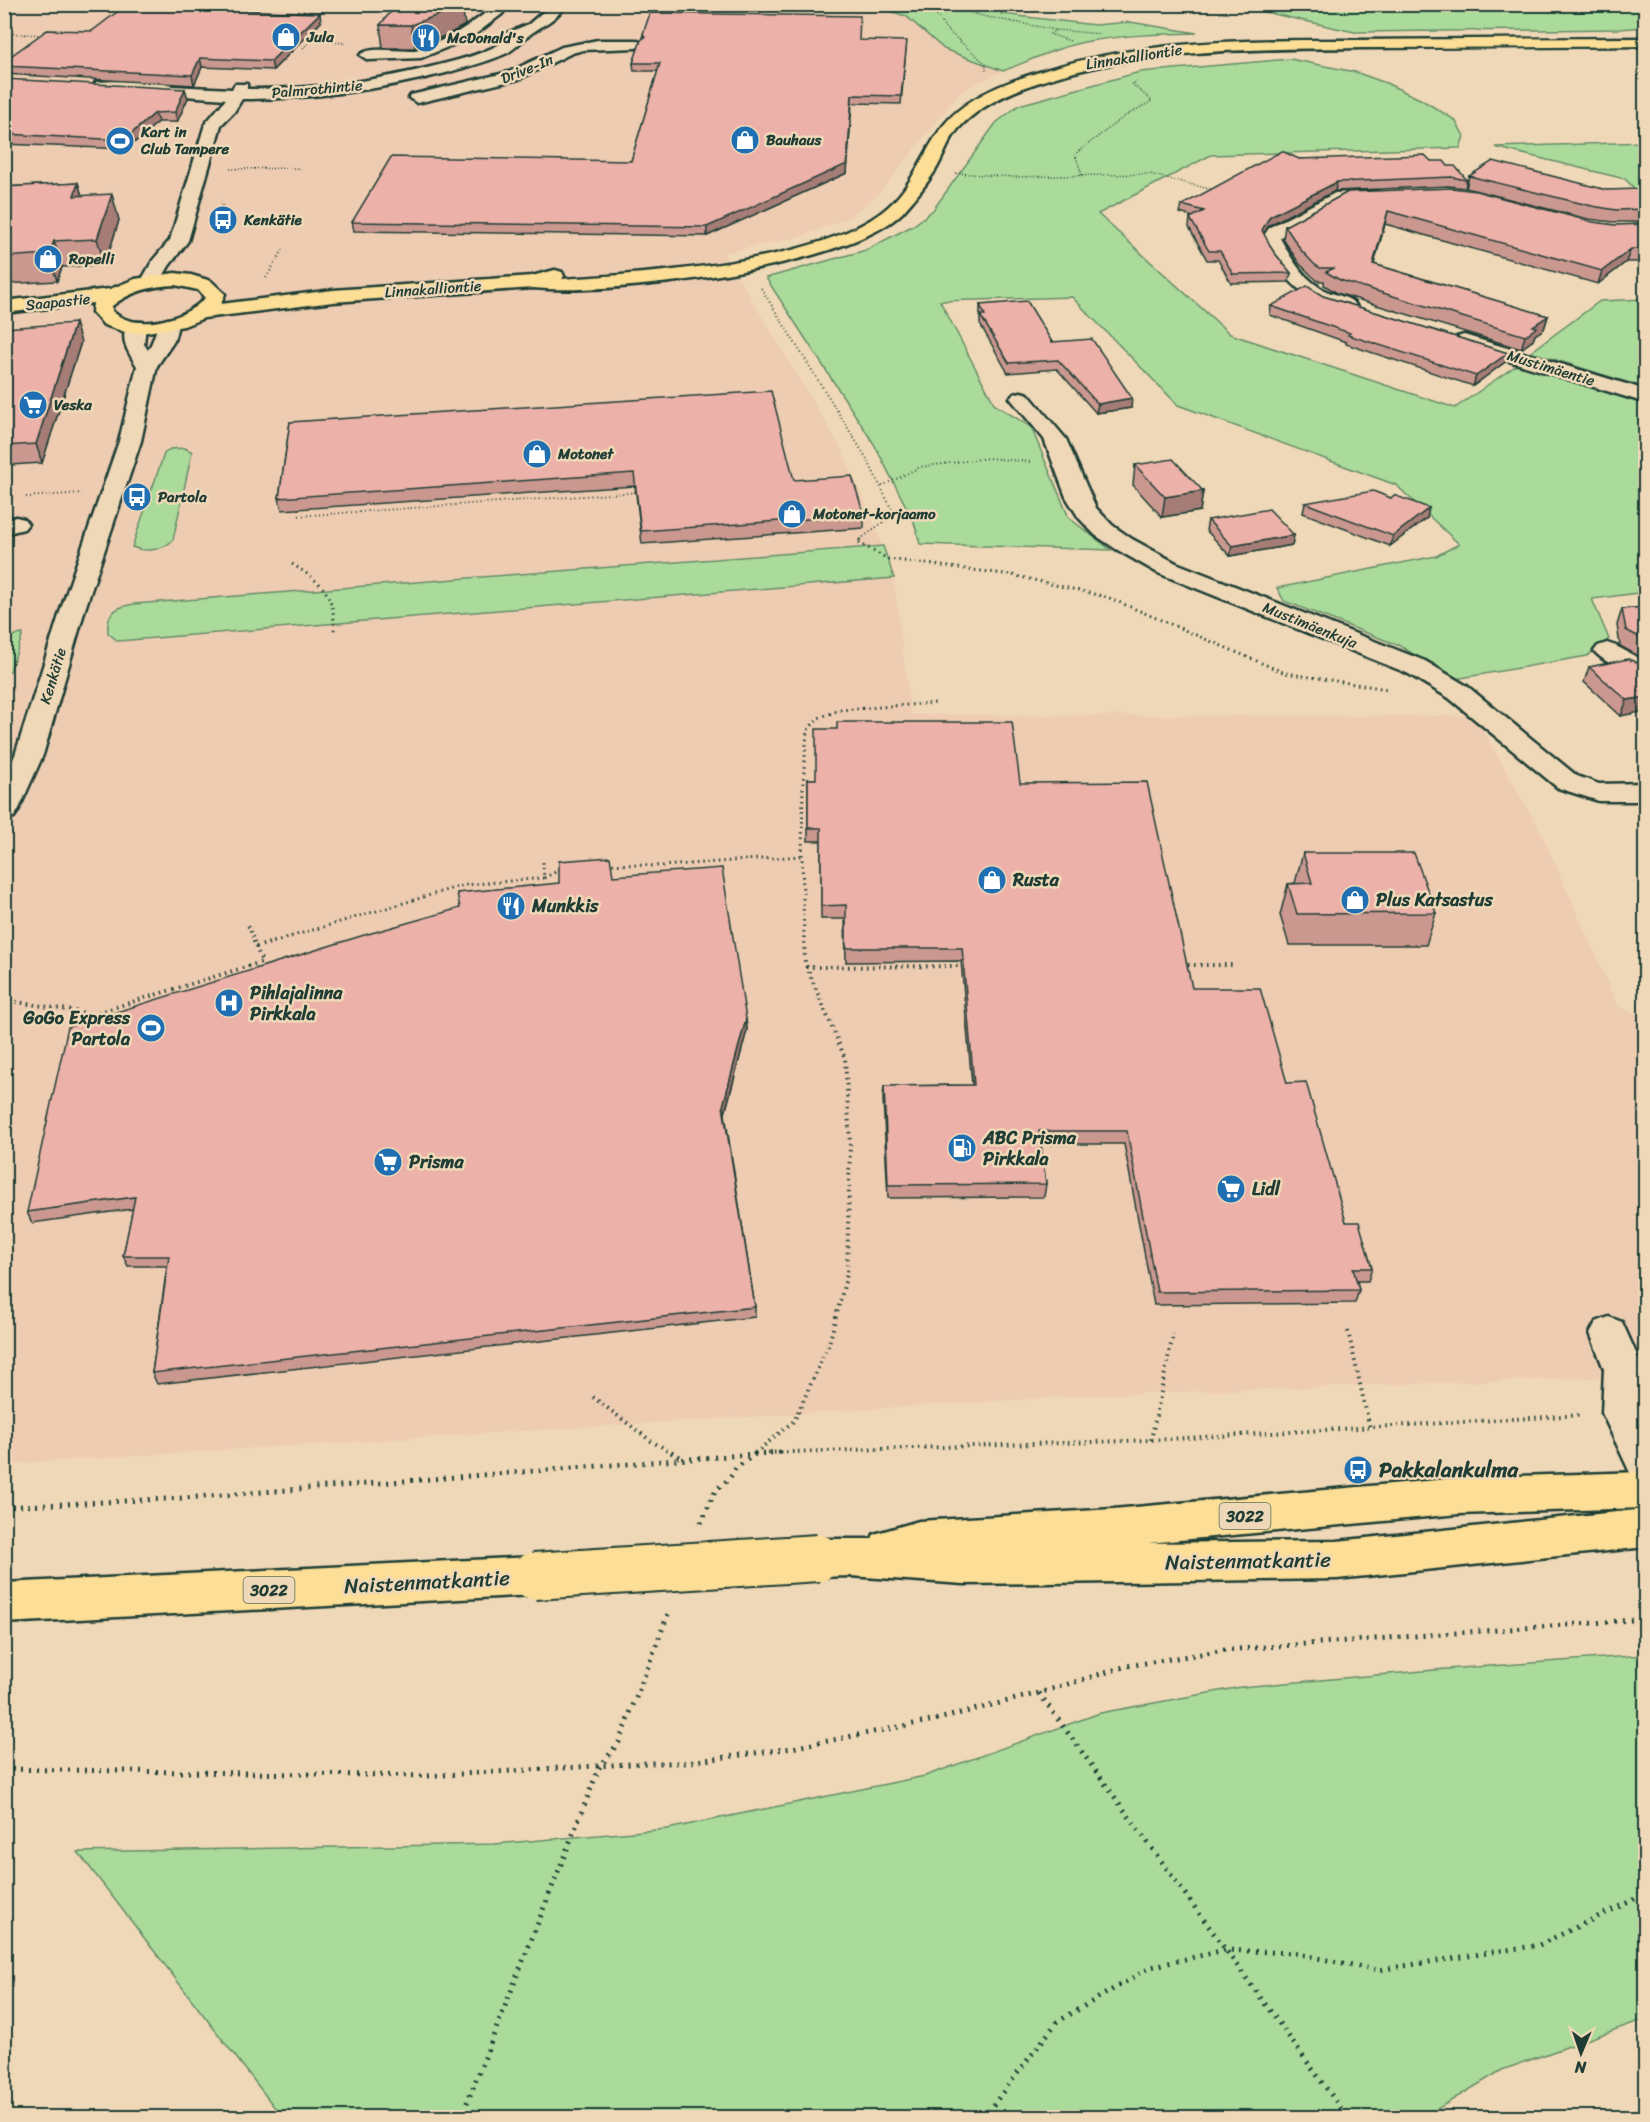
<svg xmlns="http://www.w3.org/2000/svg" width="1650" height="2122" font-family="Sriracha,sans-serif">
  <rect width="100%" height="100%" fill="#efd8b7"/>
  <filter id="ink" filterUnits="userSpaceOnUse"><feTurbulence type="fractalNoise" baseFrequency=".0167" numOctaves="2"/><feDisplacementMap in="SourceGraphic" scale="12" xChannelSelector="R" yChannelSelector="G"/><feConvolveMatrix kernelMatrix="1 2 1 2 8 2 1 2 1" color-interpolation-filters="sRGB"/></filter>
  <g filter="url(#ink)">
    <path fill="#eeccb2" d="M5,5h864l37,11 38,33 59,22 -29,13 -17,12 -79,99 -30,23 -48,19 -76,16 118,197 31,71 20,51 18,143 564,1 67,118 76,172 27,13v357l-551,19 -1089,69z"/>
    <path fill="#abdb9b" stroke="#658c68" stroke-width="1.5" d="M869,5h138l-6,9 94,11 35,-3 67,11c-36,1 -72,2 -107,8 -30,5 -59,19 -87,30l-59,-22 -38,-33z
      M1248,5h397v22l-26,2 -265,3 -89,-20z
      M1290,59l65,13 31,11 36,17 33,20 9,16 -4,12 -249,7 -113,59 132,120 225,74 63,-44 127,39v189l-53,7 17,40 -22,17 -132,23 -55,-33 -116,-45 -7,-13 159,-32 23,-12 -63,-59 -218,-80 -106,-108 -132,4 55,104 36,22 38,91 42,32 -191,-6 -6,-22 -40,-78 -108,-166 100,-28 48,-25 19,-15 63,-87 23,-18 121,-33z
      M1645,142v57l-20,-20 -130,-32z
      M1645,299v89l-114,-36 69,-51z
      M185,448l7,4 -19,88c-10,10 -27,13 -41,7l32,-93 6,-5z
      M883,546l11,32 -776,63 -10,-8c-2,-20 7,-26 26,-29z
      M23,634l-13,37 -5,1v-35z
      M1645,1655v364l-143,51 -78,47h-1142l-204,-265 417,-8 172,-15 258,-53 175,-63 141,-26 205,-18z"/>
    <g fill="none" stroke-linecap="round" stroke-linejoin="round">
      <g stroke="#1f3d34" stroke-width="5">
        <path id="minor" d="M552,4h15c-13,18 -24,20 -39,32 -7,5 -12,12 -21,17 -19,9 -41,14 -61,20 -67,17 -135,26 -204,26l-8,13 -13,13 -33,116 -19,25 -11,19h-14l-3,-4 12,-21 17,-20 35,-116 21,-25 -84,-6 -7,-4 -39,-1 -2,-3 2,-3 69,-3 5,2 1,5 61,3 3,-5h12v5c65,1 130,-8 192,-24 21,-5 43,-11 61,-21l-5,-4 2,-3 32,-13z
          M497,7l5,1 2,3 -2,3 -30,23 -51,21 -53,2 -8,-5c10,-10 41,-2 55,-5 29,-7 54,-24 77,-42z
          M598,40h38l7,4 -7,4 -53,2 -11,3 -53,26 -102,24 -8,-5 2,-3 98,-23 53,-25z
          M1373,191l6,1 3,4 -3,4 -35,2 -64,36c12,22 23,41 46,53 9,4 24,6 30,14l-3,4c-9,2 -15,0 -23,-3 -35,-12 -52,-36 -68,-68l8,-11 65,-34z
          M168,319l7,2 3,4 -4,16 -17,25 -16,75 -56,168 -42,146 -25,56 -4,6 -10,3v-41l11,-24 46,-146 58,-168 18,-75c-9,-14 -19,-28 -8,-44h14l3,4 -2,18 4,6c6,-9 7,-20 13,-29z
          M1464,335l182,55v13l-189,-58 -3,-4 3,-4z
          M1021,392l7,2 38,45 30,69 16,17 20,14 44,24 249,98 42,25 110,90 22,8 47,-1v18h-47l-41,-13 -109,-90 -42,-25 -249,-100 -42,-24 -21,-14 -16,-17 -13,-21 -22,-58 -34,-41 4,-4z
          M16,517l8,2 4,5 -4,5 -20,5v-14z
          M1607,643l9,3 30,16v22c-9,-2 -47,-26 -52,-33l4,-5z
          M1609,1317l13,5 17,38 7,8v45h-4l4,8v61l-14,-5 -30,-64 2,-44 -14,-36 6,-11z"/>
      </g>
      <g stroke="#1f3d34" stroke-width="5">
        <path id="major" d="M1646,38v8c-94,1 -188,2 -281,2 -108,1 -215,0 -319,32 -32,10 -66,24 -88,49 -10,12 -15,29 -23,42 -9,14 -22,30 -33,42 -55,55 -292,83 -369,75l-200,14 -129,16 -20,8 -43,7 -16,-1 -21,-7 -12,-13 1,-9 -89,10v-12l106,-12 25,-10 40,-6 16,2 20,6 14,13 -4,10 112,-14 199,-14 23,-6 7,2 2,4 -2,3c83,-5 263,-16 326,-72 25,-22 35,-55 55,-81 21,-27 58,-42 90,-52 106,-35 217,-34 328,-34 95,-1 190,-2 285,-2zM175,285l23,5 7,8c-20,22 -69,35 -93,13v-5c19,-15 40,-20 63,-21z
          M1643,1472l3,1v34l-3,1 -184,6 -311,29 189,-2 309,-32v38l-309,32 -373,5 -114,-8 -32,1 -15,-5 -6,-14 6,-14 15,-5h54l2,-5 45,-13 194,-12 346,-31z
          M534,1557l15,5 6,14 -6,14 -15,5 -530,28v-40z"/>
      </g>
      <path stroke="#1f3d34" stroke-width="1.5" stroke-dasharray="1 2" stroke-linecap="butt" d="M4,33l39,2
        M1070,41l-20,-7 6,-4 45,4
        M303,48l7,-7 36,2
        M986,70v-6l-39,-34 -17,-24 27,2 25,8 74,14
        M230,169l72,-1
        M956,173l57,4 137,-3 63,16
        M1082,175l-7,-21 50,-38 27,-15 -20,-17 5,-2
        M213,233l11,-20 -3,-13"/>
      <path stroke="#1f3d34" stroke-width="2" stroke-dasharray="1 3" stroke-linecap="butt" d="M266,278l18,-30
        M761,288l106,171 27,55 -36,27
        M882,486l38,-19 68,-9 44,4
        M26,497l56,-4
        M298,509v7l342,-24"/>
      <path stroke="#1f3d34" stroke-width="3" stroke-dasharray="1.5 4" stroke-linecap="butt" d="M860,540l-3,2 31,17 124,16 95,22 178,76 102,16
        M292,564c30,19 43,29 42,67
        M607,864l54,2 141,-10
        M544,878l17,-9
        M4,917l1,21
        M248,926l5,12
        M286,938l178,-53 80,-7 -1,-16
        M804,938l-2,-82 1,-73 4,-52 11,-13 22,-8 95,-7"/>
      <path stroke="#1f3d34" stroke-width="4" stroke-dasharray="1.5 4.5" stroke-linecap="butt" d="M256,947l35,-10
        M1182,965h51
        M806,967l159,-1
        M4,1000l89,14 169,-52 -10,-25
        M4,1026l5,-25 -4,-64
        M1348,1331l22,97
        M593,1397l58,44 22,12
        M1151,1440l22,-106
        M755,1453l39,-32 35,-77 18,-70 3,-131 -5,-85 -40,-95 -1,-26
        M762,1453l389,-13 431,-25"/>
      <path stroke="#1f3d34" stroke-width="5" stroke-dasharray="2 6" stroke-linecap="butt" d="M671,1452l14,8
        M4,1507l180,-9 597,-46
        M701,1523l14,-32 14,-12 7,-11 22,-16
        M1039,1693l309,425
        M4,1769l422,7 221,-13h36l109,-15 142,-28 105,-27 88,-27 98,-16 421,-31
        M461,2118l138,-350 20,-26 51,-133
        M983,2118l74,-96 94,-55 74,-17 67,3 86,17 161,-25 94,-45 13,-10"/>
      <use href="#minor" fill="#efd8b7" fill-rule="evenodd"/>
      <use href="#major" fill="#fcde96" fill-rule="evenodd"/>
      <g stroke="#1f3d34" stroke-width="50" stroke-linecap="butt">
        <path id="major-bridge" d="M534,1576l284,-18"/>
      </g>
      <use href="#major-bridge" stroke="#fcde96" stroke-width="46"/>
    </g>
    <path fill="#cb9890" stroke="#1f3d34" stroke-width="1.5" d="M321,22l-48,48 -71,-3 -8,18 -190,-11v-13l88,-30z
      M380,25h85l-16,9 -34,14h-32z
      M643,34l216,6 47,8 -5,56 -49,-1 -5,70 -140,63 -353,-5 -2,-9 279,-61 27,-90h-24l-1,-8 10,-25z
      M4,79l184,19 -11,24h-19l-31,27 -123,-5z
      M1299,159l132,2 17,5 19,14 -2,8 -16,-2 -114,5 -66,34 -6,9 10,17 18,22 -2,9 -58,1 -13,-23h-11l-18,-33 1,-9 3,-1 -13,-4 2,-8z
      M1469,176l138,14 39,6v26h-33l-25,-3 -122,-31z
      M78,183l4,13 37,24 -14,45 -43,2 -5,14 -53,3v-97z
      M1348,192l267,33 31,-1v38h-20l-28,22 -213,-60 -11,40 174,52 -4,13 -9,6 -2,5 -12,9 -184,-56 -13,-8v-4h-6l-6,-5 -13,-13 -16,-24 2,-13z
      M1323,296l185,57 -3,9 -32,24 -127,-42v-2l-76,-27 1,-9z
      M980,305l72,37 79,66 -35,5 -39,-44 -49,4 -28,-49z
      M4,328l77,14 -39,121 -32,2 -6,10z
      M290,422l504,58 70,35v13l-222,16 -7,-58 -353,24 -3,-12z
      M1135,465l68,26 -3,20 -38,6 -29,-32z
      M1305,503l122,15 -37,28 -87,-33z
      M1208,520l86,15 -2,10 -62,11 -24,-26z
      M1646,607v53l-26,-14 -3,-21 5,-16z
      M1646,666l-25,50 -37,-34 5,-15z
      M808,779l212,4 172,205 95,95 59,139 26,46 -4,13h-11l2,9 -4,13 -201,2 -30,-161h-83l5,40 -2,13 -156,1 -5,-99 1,-13 88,-1 -11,-124 -115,1 -1,-43h-24v-78h-13z
      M1303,853l133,60 -10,32h-137l-9,-30 8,-31 7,-1z
      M613,876l133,143 1,11 -22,84 30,193v10l-598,67 -5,-11 15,-107h-39l-5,-10 10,-47 -101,14 -5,-11 532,-329z"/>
    <path fill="#a57c76" stroke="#1f3d34" stroke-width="1.5" d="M459,4h3l3,21 -16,9 -34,14 -4,-23z
      M320,13l1,9 -48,48 -2,-9z
      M200,58l2,9 -8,18 -2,-10z
      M185,89l3,9 -11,24 -2,-10z
      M852,95l-5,78 -140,63v-9z
      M155,113l3,9 -31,27 -3,-9z
      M1337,182l-2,9 -66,34 -9,14 2,-9 8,-14z
      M78,183l8,25 -12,-12z
      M112,194l7,26 -14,45 -8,-26z
      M1388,211l-3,13 -15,53 3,-13z
      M54,241l8,26 -5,14 -8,-27z
      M1631,249l-5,13 -28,22 4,-13z
      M1548,316l-4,13 -9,6 -2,5 -12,9 4,-13 8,-10z
      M75,323l6,19 -39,121 -6,-19z
      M1508,353l-3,9 -32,24 3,-10z
      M1132,398l-1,10 -35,5 2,-9z
      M4,450l6,15 -6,10z
      M1203,491l-3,20 -38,6 3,-20z
      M1429,508l-2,10 -37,28 3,-10z
      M1294,535l-2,10 -62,11 2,-10z
      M1646,697v14l-25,5 6,-16z
      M746,1019l1,11 -23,86 -1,-10z"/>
    <path fill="#ecb1a8" stroke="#1f3d34" stroke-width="1.5" d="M397,4h62l-13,8 -35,13h-31z
      M125,6l195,7 -49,48 -71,-3 -8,17 -188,-9v-5l43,-31 45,1z
      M650,13l210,3 -1,24 48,1 -6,55 -49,-1 -5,69 -140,63 -355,-5 39,-65 240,4 29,-98h-27l8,-23 4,-3 -2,-3z
      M4,79l181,10 -10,23 -20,1 -31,27 -120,-6z
      M1282,151l17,8 126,-4 6,6h13l4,5h7l12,14 -16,-3 -114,5 -67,34 -8,14 11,21 18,22 -58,1 -13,-23h-11l-19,-33 14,-7 -22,-6z
      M1493,161l114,29 32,-1 7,7v13l-30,1 -24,-4 -123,-30z
      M78,183l-4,13 38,-2 -15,45 -43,2 -5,13 -45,3v-70z
      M1452,188l24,3 117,31 22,3 31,-1v25h-15l-29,22 -214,-60 -15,53 175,52 -15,10 4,1 -12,9 -185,-56 -14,-8 8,-4h-14l-6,-4 -13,-14 -16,-24 63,-34z
      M1307,286l16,10 185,57 -32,23 -128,-41 2,-2 -79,-27z
      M1027,301l25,41 40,-3 40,59 -34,6 -40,-44 -49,3 -29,-48h5l-5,-10z
      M75,323l-39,121 -32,2v-118z
      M771,391l23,89 58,-4 12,39 -223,16 -7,-58 -355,25 11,-76z
      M1173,459l30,32 -38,6 -30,-32z
      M1373,491l18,7 3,-3 35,13 -36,28 -88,-33z
      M1269,509l25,26 -62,11 -24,-26z
      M1646,607v34l-20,-11 -4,-21z
      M1628,659l18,7v31l-19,3 -38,-33z
      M837,722h175l8,61 127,-1 45,206h68l27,95 19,-1 40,140h13l13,46h-19l6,22 -202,2 -30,-161h-88l7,53 -158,1 -4,-99 90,-1 -12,-137h-116v-43l-25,1v-78h-13v-49h8v-50h21z
      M1303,853h111l22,60 -139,1 -9,-30 24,-1z
      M610,857l3,19 109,-8 24,151 -23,87 32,201 -603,66 17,-117h-46l12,-59 -108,15 41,-185 293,-91 99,-28 -3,-15 102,-10v-22z"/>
  </g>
  <defs>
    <g id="shop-disc" transform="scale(1.5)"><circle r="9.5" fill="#1f6fb2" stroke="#efd8b7"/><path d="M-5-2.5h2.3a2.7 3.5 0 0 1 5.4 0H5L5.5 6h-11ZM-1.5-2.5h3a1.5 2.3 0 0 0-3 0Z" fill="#fff"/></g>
    <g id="restaurant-disc" transform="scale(1.5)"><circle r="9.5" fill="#1f6fb2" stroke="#efd8b7"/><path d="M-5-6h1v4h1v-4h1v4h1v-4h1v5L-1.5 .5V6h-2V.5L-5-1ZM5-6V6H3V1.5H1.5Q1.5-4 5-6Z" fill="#fff"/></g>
    <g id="stadium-disc" transform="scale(1.5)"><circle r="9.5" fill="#1f6fb2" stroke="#efd8b7"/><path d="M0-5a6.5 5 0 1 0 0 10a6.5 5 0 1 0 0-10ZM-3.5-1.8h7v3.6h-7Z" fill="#fff"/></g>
    <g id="bus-disc" transform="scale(1.5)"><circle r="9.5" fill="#1f6fb2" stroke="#efd8b7"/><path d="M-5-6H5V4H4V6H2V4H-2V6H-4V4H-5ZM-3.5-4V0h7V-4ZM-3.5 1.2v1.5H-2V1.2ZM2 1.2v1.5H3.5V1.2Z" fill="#fff"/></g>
    <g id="supermarket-disc" transform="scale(1.5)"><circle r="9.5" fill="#1f6fb2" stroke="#efd8b7"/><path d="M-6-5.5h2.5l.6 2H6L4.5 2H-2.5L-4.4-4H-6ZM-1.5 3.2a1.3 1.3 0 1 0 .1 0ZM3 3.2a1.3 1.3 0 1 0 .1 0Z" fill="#fff"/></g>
    <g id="hospital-disc" transform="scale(1.5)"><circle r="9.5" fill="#1f6fb2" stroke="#efd8b7"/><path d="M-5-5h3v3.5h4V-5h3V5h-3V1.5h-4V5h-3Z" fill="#fff"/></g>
    <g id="fuel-disc" transform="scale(1.5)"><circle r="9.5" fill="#1f6fb2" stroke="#efd8b7"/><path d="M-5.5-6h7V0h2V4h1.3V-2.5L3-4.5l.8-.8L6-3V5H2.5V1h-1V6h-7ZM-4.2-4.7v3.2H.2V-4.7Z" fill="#fff"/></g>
  </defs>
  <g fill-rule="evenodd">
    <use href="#shop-disc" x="286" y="37"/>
    <use href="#restaurant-disc" x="426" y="38"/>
    <use href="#shop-disc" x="745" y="140"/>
    <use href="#stadium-disc" x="120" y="141"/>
    <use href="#bus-disc" x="223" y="220"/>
    <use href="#shop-disc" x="48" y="259"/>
    <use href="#supermarket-disc" x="33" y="405"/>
    <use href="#shop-disc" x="537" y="454"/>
    <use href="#bus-disc" x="137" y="497"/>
    <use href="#shop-disc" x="792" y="514"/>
    <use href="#shop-disc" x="992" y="880"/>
    <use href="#shop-disc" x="1355" y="900"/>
    <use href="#restaurant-disc" x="511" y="906"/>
    <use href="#hospital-disc" x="229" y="1003"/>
    <use href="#stadium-disc" x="151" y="1028"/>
    <use href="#fuel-disc" x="962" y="1148"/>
    <use href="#supermarket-disc" x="388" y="1162"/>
    <use href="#supermarket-disc" x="1231" y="1189"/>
    <use href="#bus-disc" x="1358" y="1470"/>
  </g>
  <g text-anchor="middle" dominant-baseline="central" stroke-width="5" stroke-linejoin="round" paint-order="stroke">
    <g font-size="15" font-weight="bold" fill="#1f3d34" stroke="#efd8b7" text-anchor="start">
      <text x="307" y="37">Jula</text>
      <text x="447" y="38">McDonald's</text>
      <text x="141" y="132">Kart in<tspan x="141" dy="17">Club Tampere</tspan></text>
      <text x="766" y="140">Bauhaus</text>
      <text x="244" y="220">Kenkätie</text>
      <text x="69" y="259">Ropelli</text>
      <text x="54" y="405">Veska</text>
      <text x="558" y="454">Motonet</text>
      <text x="158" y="497">Partola</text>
      <text x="813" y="514">Motonet-korjaamo</text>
    </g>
    <g font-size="15" fill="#1f3d34" stroke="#efd8b7">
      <text transform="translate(1134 57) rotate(-9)">Linnakalliontie</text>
      <text transform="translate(527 69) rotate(-22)">Drive-In</text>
      <text transform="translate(317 89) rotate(-5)">Palmrothintie</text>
      <text transform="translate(433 289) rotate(-4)">Linnakalliontie</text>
      <text transform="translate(58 302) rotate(-6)">Saapastie</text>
      <text transform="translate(1551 368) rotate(17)">Mustimäentie</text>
      <text transform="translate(1310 625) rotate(22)">Mustimäenkuja</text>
      <text transform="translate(53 676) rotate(-73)">Kenkätie</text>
    </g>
    <g fill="#efd8b7" stroke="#5d6c5b" stroke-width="1.5">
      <rect x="1219.5" y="1503" width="51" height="26" rx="4.5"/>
      <rect x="243.5" y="1577" width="51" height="26" rx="4.5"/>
    </g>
    <g font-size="16" font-weight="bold" fill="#1f3d34">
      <text x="1245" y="1516">3022</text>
      <text x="269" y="1590">3022</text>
    </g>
    <g font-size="18" font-weight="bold" fill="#1f3d34" stroke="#efd8b7" text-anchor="start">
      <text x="1013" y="880">Rusta</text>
      <text x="1376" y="900">Plus Katsastus</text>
      <text x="532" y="906">Munkkis</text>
      <text x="250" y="993">Pihlajalinna<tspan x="250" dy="21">Pirkkala</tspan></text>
      <text x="130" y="1018" text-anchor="end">GoGo Express<tspan x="130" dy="21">Partola</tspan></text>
      <text x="983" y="1138">ABC Prisma<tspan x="983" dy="21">Pirkkala</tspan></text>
      <text x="409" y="1162">Prisma</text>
      <text x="1252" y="1189">Lidl</text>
    </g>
    <g font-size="21" font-weight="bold" fill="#1f3d34" stroke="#efd8b7" text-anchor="start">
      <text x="1379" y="1470">Pakkalankulma</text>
    </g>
    <g font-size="21" fill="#1f3d34" stroke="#efd8b7">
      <text transform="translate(1248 1561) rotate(-1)">Naistenmatkantie</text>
      <text transform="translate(427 1582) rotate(-3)">Naistenmatkantie</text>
    </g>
  </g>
  <rect width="1650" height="2122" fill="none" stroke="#efd8b7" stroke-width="24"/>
  <rect x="12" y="12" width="1626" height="2098" fill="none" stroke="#1f3d34" stroke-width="2" filter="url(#ink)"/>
  <g transform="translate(1581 2053) rotate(182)" stroke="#efd8b7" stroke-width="4.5" paint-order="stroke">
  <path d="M0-4.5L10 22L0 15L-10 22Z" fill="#1f3d34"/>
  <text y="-9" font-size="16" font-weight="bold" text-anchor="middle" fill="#1f3d34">N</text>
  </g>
</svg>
